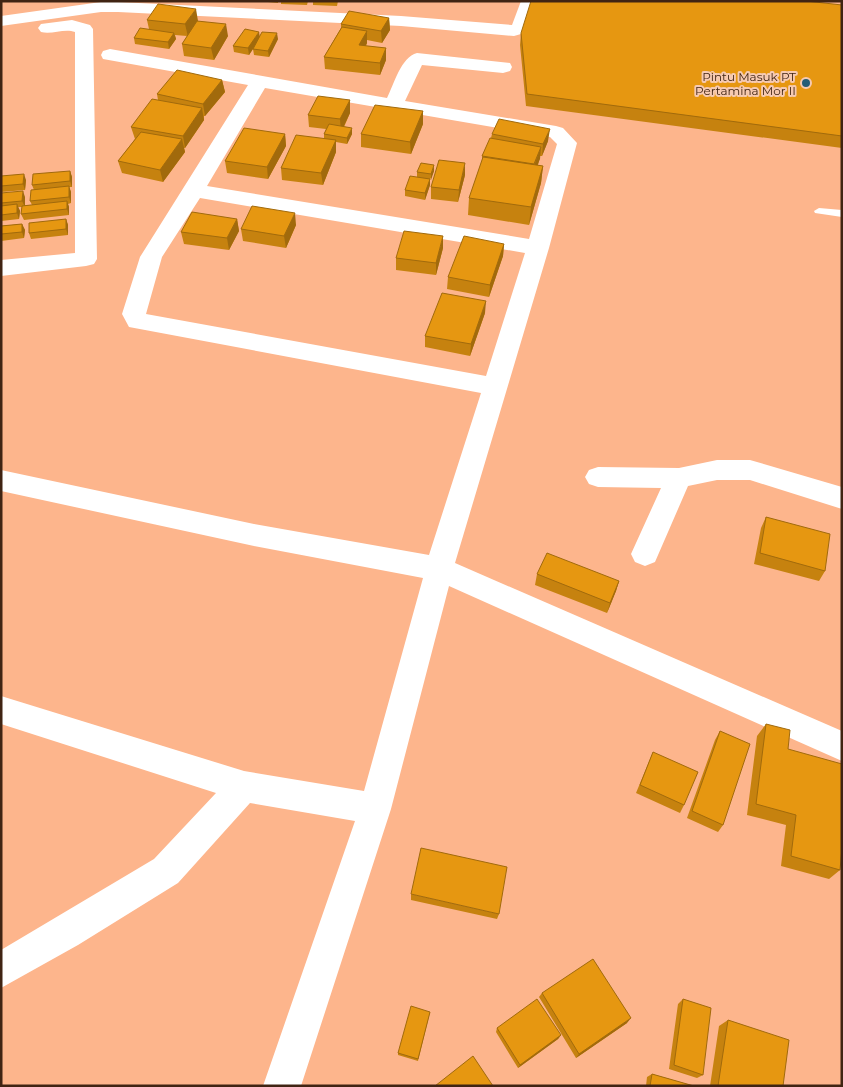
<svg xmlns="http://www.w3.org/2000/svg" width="843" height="1087" font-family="Montserrat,sans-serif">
  <rect width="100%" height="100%" fill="#fdb58c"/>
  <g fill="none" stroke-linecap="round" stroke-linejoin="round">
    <path fill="#fff" fill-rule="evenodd" d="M819,208l23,2v7l-27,-4 -1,-2z"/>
    <path fill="#fff" fill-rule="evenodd" d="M521,1h18l-11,31 -14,4 -113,-10 -283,-14h-17l-100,14v-10l100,-14h17l283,14 111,9z
      M72,20l18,5 3,4 4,230 -3,5 -8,2 -85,10v-16l74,-7v-221c-11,-4 -23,3 -34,0l-3,-4 3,-4z
      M110,49l277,49c7,-14 14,-41 30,-45l93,10 2,4 -2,4 -7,2 -81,-8 -17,36 151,25 7,2 14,15 -28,105 -94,315 387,168v30l-393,-175 -58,223 -90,277h-38l92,-265 -105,-18 -72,80 -100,62 -77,43v-38l153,-91 62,-66 -215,-69v-28l243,75 120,20 59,-213 -169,-32 -253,-55v-21l253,54 175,31 52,-162 -352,-66 -7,-13 18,-57 108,-172 -145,-26 -2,-4 2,-4zM265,88l285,49 7,7 -28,95 -322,-53zM200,198l325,55 -39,123 -340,-62 16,-57z
      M717,460h33l92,27v22l-92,-29h-33l-29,6 -33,76 -10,4 -10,-4 -4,-8 30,-66 -63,-1 -9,-3 -4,-7 4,-7 9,-3 81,1z"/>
  </g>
  <path fill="#c6820f" d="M258,1h20v2z
    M281,1h27l-1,4 -26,-1z
    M313,1h25l-1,5 -24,-1z
    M842,5v143l-316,-42 -6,-61 1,-12z
    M389,18l1,12 -8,13 -15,-3v3l-1,3 20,2v12l-6,15 -55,-6 -1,-12 17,-29v-4z
    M147,20l51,1 30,15 -14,24 -30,-4 -2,-12 5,-8 -12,-1 1,4 -7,10 -34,-5 -1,-6 15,-9z
    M260,37l18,2 -9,18 -15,-2 -1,-6 4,-6 -8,12 -15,-3 -1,-6z
    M222,80l3,12 -20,24h-1v4l-19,28h-1l1,4 -22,30 -41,-9 -4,-12 17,-22 -4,-12 27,-27 -1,-6z
    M350,100v13l-6,14 8,7 -5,10 -11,-2v10l-13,33 -41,-5 -1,-12 43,-29v-5l2,-5 -17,-2 -1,-12z
    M423,111v13l-12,30 -50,-7v-13z
    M285,134l1,12 -18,33 -41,-6 -2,-12z
    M492,134l56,7 -6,15h-2l-2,9 5,1 -2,17 -12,42 -61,-10 1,-17 13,-37v-5l9,-18z
    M70,171l2,6v10h-3l2,5v11l-3,1 1,3v8l-45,5 -3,-6 1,-7h-4l2,4 -1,8 -18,2v-28l24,4v8h7l-2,-4 4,-11 -2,-5z
    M434,171l-4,9v5l-5,15 -20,-4v-6l12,-13v-5z
    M465,175l-7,27 -27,-3v-12z
    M1,176l25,4 -1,10 -24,2z
    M66,219l2,6v10l-37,4 -2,-6z
    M237,219l2,12 -10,19 -45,-6 -3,-12z
    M22,224l3,6 -1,8 -23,3v-15z
    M296,225l-10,23 -43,-7 -2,-12z
    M504,244l-1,12 -14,41 -42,-8 1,-12z
    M443,248l-7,27 -40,-5v-12z
    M485,313l-15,43 -45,-9v-11z
    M766,517l59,54 -6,10 -65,-17 7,-36z
    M537,574l82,7 -3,10 -9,22 -72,-28z
    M766,724l22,25 52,121 -11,9 -48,-13 5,-41 -39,-10 10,-79z
    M720,731l3,94 -5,7 -31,-14 28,-78z
    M653,752l31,53 -4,8 -44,-20z
    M411,894l88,20 -2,5 -86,-19z
    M542,993l85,30 -51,35 -37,-61z
    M683,999l20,76 -6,3 -28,-9 9,-65z
    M430,1012l-12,49 -20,-6v-2z
    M728,1020l55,66h-73l9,-60z
    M497,1028l64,7 -3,4 -40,29 -22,-36z
    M652,1074l42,12h-48l1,-9z"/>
  <path fill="#a16a0c" d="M196,9l2,12 -10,16 -3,-13z
    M389,18l1,12 -8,13 -1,-12z
    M226,24l2,12 -14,24 -3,-12z
    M367,31v12l-8,14v-12z
    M259,32l1,6 -11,17 -1,-7z
    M174,33l2,6 -7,10 -1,-7z
    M277,33l1,6 -9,18 -1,-6z
    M386,48v12l-6,15v-12z
    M222,80l3,12 -20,24 -2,-12z
    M350,100v13l-9,19 -1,-13z
    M202,108l2,12 -19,28 -2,-12z
    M423,111v13l-12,30 -1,-12z
    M352,128v6l-5,10v-6z
    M550,129l-2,12 -6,15 1,-12z
    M285,134l1,12 -18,33 -1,-12z
    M182,139l3,13 -22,30 -3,-12z
    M336,140v12l-13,33 -2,-12z
    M541,147l-1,12 -8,19 2,-12z
    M465,163v12l-7,27 1,-12z
    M434,165v6l-3,9v-6z
    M543,166l-2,17 -12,42 2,-18z
    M70,171l2,6v10l-2,-6z
    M24,174l2,6 -1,10 -2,-6z
    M430,179v6l-5,15v-7z
    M69,186l2,6v11l-2,-6z
    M23,191l2,6v10l-3,-6z
    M67,201l2,6v8l-2,-6z
    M17,204l3,7 -1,8 -2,-6z
    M295,213l1,12 -10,23 -2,-12z
    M66,219l2,6v10l-2,-6z
    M237,219l2,12 -10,19 -2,-12z
    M22,224l3,6 -1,8 -2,-6z
    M443,236v12l-7,27v-12z
    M504,244l-1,12 -14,41 1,-12z
    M486,301l-1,12 -15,43 1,-12z
    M619,581l-3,10 -9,22 3,-10z
    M631,1018l-4,5 -51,35 3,-4z
    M561,1035l-3,4 -40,29 2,-3z"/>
  <path fill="#e69711" stroke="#a16a0c" d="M531,1h275l36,4v131l-315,-42 -6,-61z
    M158,4l38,5 -11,15 -38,-4z
    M349,11l40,7 -8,13 -40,-7z
    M197,21l29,3 -15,24 -29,-4z
    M342,27l25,4 -8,14 27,3 -6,15 -56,-6z
    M140,28l34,5 -6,9 -34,-4z
    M245,29l14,3 -11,16 -15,-2z
    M262,32l15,1 -9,18 -15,-2z
    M177,70l45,10 -19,24 -46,-10z
    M318,96l32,4 -10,19 -32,-4z
    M152,99l50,9 -19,28 -52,-9z
    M375,105l48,6 -13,31 -49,-8z
    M499,119l51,10 -7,15 -51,-10z
    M329,124l23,4 -5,10 -23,-4z
    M244,128l41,6 -18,33 -42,-6z
    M141,132l41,7 -22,31 -42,-9z
    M296,135l40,5 -15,33 -40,-5z
    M490,138l51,9 -7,17 -52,-8z
    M483,157l60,9 -12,41 -62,-9z
    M439,160l26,3 -6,27 -28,-3z
    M421,163l13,2 -3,9 -14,-2z
    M70,171v10l-38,4 1,-11z
    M24,174l-1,10 -22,2v-10z
    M410,176l20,3 -5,14 -20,-3z
    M69,186v11l-39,4 1,-11z
    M23,191l-1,10 -21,2v-10z
    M67,201v8l-46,5 1,-8z
    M17,204v9l-16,2v-9z
    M252,206l43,7 -11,23 -43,-7z
    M192,212l45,7 -10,19 -46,-6z
    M66,219v10l-37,4v-10z
    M22,224v8l-21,2v-8z
    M404,231l39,5 -7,27 -40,-5z
    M464,236l40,8 -14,41 -42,-8z
    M442,293l44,8 -15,43 -46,-8z
    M766,517l64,17 -5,37 -65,-18z
    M547,553l72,28 -9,22 -73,-29z
    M766,724l24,6 -2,19 54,15v84l-2,22 -49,-14 5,-41 -40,-11z
    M720,731l30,13 -27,81 -31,-14z
    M653,752l45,20 -14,33 -44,-20z
    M421,848l86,19 -8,47 -88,-20z
    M593,959l38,59 -52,36 -37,-61z
    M537,999l24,36 -41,30 -23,-37z
    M683,999l28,9 -8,67 -29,-10z
    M411,1006l19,6 -12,47 -20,-6z
    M728,1020l61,20 -6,46h-65z
    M473,1056l20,30h-58z
    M652,1074l42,12h-44z"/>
  <circle fill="#245d77" stroke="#f6cab2" stroke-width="2" cx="806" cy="83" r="5"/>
  <g text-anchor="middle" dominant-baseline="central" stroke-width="4" stroke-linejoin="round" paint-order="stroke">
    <g font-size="12" fill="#402413" stroke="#f6cab2" text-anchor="end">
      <text x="796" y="76">Pintu Masuk PT<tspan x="796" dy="14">Pertamina Mor II</tspan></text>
    </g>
  </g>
  <rect width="843" height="1087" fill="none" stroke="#402413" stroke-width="5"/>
</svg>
